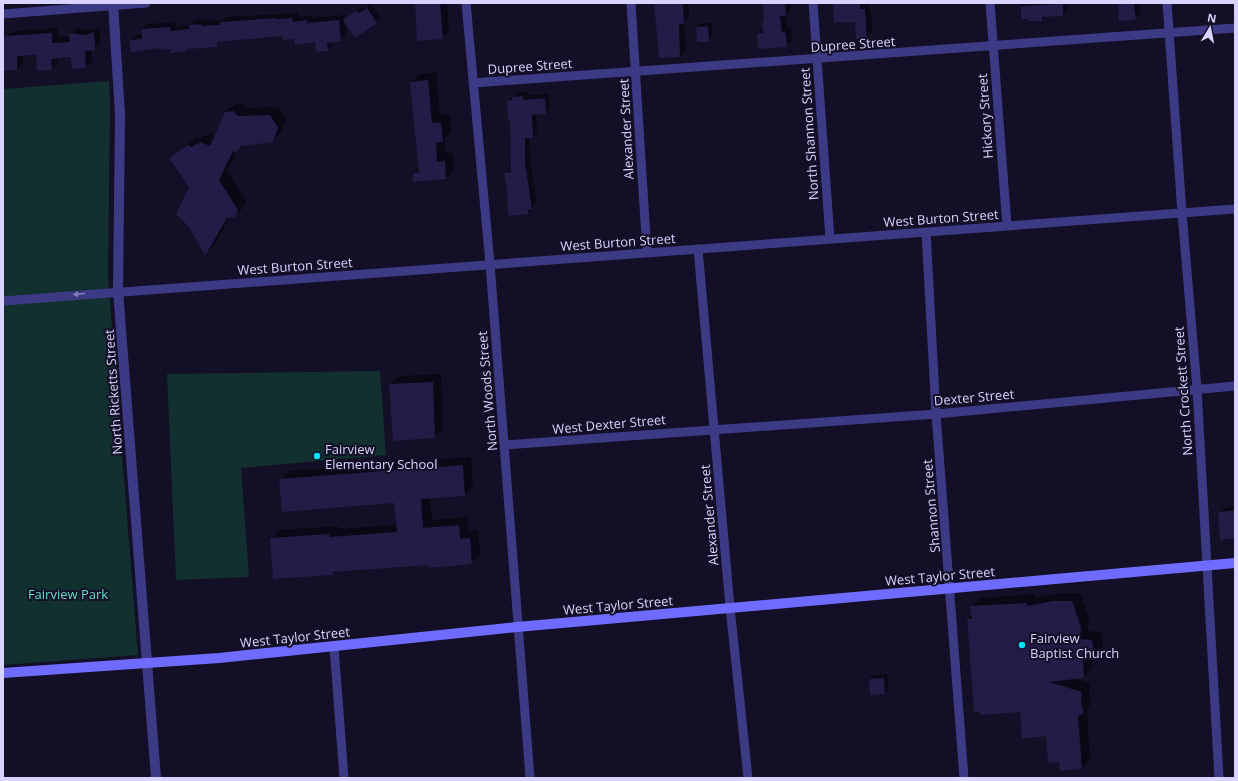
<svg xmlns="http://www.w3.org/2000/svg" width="1238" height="781" font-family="'Open Sans',sans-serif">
  <rect width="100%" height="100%" fill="#130f26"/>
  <path fill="#12302f" d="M109,81l1,23 -2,173 30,378 -135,10v-576z
    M380,371l6,84 -145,13 8,109 -73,3 -9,-206z"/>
  <path fill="#0007" d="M416,3h31l2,29 -7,6z
    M655,3h34v14l-5,5 2,28 -6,6 -24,-32z
    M764,3h26l1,7 -5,5 1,12 4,1 1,12 -5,6 -29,-12 5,-6v-5l2,-3z
    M834,3l36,1 2,28 -5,5 -11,-16z
    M1021,3h47v6l-5,6 -18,1 -3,4 -20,-2z
    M1119,3h22l-2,2 1,9 -5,5z
    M371,4l9,14 -4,4 -31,-2 1,15 -5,5 -9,1 1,4 -6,5 -11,-9 -33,-6 -62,6 -5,5 -26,1 -3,4 -57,-10 6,-6 7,-1 -1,-5 6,-5 27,-2v4l16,-1 4,-5 11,-1v2l17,-1 3,-3 72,-4v4l14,-2v3l32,-3v5l17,-12 2,1z
    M701,23h11v13l-4,5 -11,-14z
    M100,27v16l-6,6 -3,1 1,11 -6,6 -15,-11 -13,1v6l-6,6 -15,-15 -14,1v8l-6,6 -14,-4v-28h3l7,-6 44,-3 1,9 13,-1 -1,-2 7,-6 14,2z
    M436,72l4,43 10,-1 1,18 -7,7 2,15 7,-1 1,16 -8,9 -32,-4 5,-6 -8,-86 9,-8z
    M528,92v3l21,-1 1,14 -4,5h-10l1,19 -4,5h-4l1,20 6,46 -8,10 -20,-24 -3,-16 7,-5 -1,-49 -3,-18 10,-8z
    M243,103l3,5 32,-1 8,12 -5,13 -9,9 -28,3 -8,8 -9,19 19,30 -3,7 -9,8 -4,1 -17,29 -8,8 -15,-68 -19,-28 26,-21 3,2 9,-5 7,2 10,-24 9,-8z
    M441,374l2,55 -9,8 -44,-52 9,-9z
    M471,457l2,29 -9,9 -34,2 2,23 35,-3 1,14 10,-1 2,25 -9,8 -42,1 -93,7 -3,3 -62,-35 8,-9 59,-4v3l59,-4 -2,-23 -115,-22 9,-9z
    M1235,507v30l-16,-25 4,-4z
    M1064,593h16l9,26 -1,12 13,1 2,15 -11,9v12l-8,9 -11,1 17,5 -1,11 3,9 -5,5 3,51 -8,9 -22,-7 -13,-26 -26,-24 -53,-91 5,-5 -1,-8 8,-9 55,-4v4z
    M887,674l2,15 -4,4 -15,-14 4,-4z"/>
  <path fill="#241b47" d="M415,3h25l3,36 -26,2z
    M654,3l29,1 1,20h-5l1,33 -21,1z
    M763,3h22l1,13h-6l2,16 4,1 1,14 -29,2 -1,-16h6l-1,-11h2z
    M833,3h27v6h5l2,29 -11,1 -1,-17 -21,1z
    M1118,3h16l2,17 -17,1z
    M1063,4v12l-21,1v4h-13v-2h-8v-13z
    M367,8l10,15 -22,15 -12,-18 13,-9 3,2z
    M276,18l1,1 15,-1 1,4 14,-2v3l32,-3 2,21 -14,2 1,8 -12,1 -1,-10 -20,3 -1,-6 -11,1 -1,-4 -65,6v5l-30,2v2l-17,2v-4l-9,1 -1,-2 -29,4 -2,-12 13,-1 -1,-10 29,-2v4l19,-2v-4l12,-1v2l19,-1v-3z
    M708,26l1,16h-12l-1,-15z
    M94,32l1,18 -10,1 1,17 -14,1 -1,-12 -20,2 1,11 -15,1 -1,-16 -19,1v14l-14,1v-28l2,-7 47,-3v10l18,-1 -1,-9 16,2z
    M428,80l4,43 9,-1 2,20 -7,1 1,19 8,-1 1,18 -33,3v-9h6l-9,-91z
    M523,96v4l22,-2 1,16 -14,1 1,23h-8v24l7,47 -4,1v4l-17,2 -3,-2 -1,-25 -3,-16 7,-1 -1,-52h-2l-1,-19 5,-1v-3z
    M234,111l3,5 33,-1 8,13 -5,14 -32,4 -5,7 -3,-2 -14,29 19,30 -3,7 -8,1 -22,38 -16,-29 -13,-13 13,-27 -20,-29 19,-13 3,2 9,-5 10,4 15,-34z
    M433,382l2,56 -42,3 -4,-57z
    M463,465l2,31 -44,3 2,29 36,-3 1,14 10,-1 2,26 -44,4v-3l-95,7v3l-60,4 -3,-41 59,-4 1,3 67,-5 -3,-29 -112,9 -3,-33z
    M1235,510v28l-15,2 -2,-28z
    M1054,601h18l9,27 -1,11 12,1 3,17 -12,2 1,19 -35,4 33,10 -1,11 3,10 -6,3 4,53 -22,2 -1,-9 -11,1 -2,-27 -24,3 -2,-27 -39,3 -1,-3h-6l-7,-93h5l-2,-13 56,-3 1,3z
    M884,678l1,16 -15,1 -1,-16z"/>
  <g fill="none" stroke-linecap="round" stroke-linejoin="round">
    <path stroke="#3d3a85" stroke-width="9" d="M466,3l24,261 40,514
      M631,3l16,250
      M813,3l17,236
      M990,3l17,223
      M1167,3l15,210 15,176 22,389
      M3,14l143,-11
      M473,83l762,-55
      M926,232l10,182 28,364
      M698,249l32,358 18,171
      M3,301l1232,-92
      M504,445l432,-31 299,-28
      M334,647l10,131"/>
    <path stroke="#3d3a85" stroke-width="10" d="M113,3l7,111 -2,177 38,487"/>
    <path stroke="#6f6bff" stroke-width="10" d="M3,673l216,-15 298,-31 718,-64"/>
  </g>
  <defs><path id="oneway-solid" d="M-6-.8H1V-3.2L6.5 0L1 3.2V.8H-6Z"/></defs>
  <use fill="#837fbc" href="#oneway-solid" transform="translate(79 294) rotate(175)"/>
  <g fill="#00e5ff" stroke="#130f26" stroke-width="1.5">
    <circle cx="317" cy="456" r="4"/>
    <circle cx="1022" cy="645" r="4"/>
  </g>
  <g text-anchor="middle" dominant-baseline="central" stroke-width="4" stroke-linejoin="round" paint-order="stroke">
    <g font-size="13" fill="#d9d4ff" stroke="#130f26">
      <text transform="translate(853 44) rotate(-4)">Dupree Street</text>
      <text transform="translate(530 66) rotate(-4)">Dupree Street</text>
      <text transform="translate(985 116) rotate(-94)">Hickory Street</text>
      <text transform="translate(626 129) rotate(-93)">Alexander Street</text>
      <text transform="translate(809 134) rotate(-94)">North Shannon Street</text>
      <text transform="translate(941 218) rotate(-4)">West Burton Street</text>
      <text transform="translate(618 242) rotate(-4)">West Burton Street</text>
      <text transform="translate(295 266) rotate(-4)">West Burton Street</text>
      <text transform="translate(487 391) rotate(-95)">North Woods Street</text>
      <text transform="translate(1183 391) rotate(-94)">North Crockett Street</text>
      <text transform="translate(113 392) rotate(-94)">North Ricketts Street</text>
      <text transform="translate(974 397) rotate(-5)">Dexter Street</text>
      <text transform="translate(609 424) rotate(-5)">West Dexter Street</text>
      <text transform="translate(931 506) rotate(-95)">Shannon Street</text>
      <text transform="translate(709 515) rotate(-95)">Alexander Street</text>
      <text transform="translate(940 576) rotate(-5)">West Taylor Street</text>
      <text transform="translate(618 605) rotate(-5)">West Taylor Street</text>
      <text transform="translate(295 637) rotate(-6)">West Taylor Street</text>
    </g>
    <g font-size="13" fill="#d9d4ff" stroke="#130f26" text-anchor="start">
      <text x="325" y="449">Fairview<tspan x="325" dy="15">Elementary School</tspan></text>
      <text x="1030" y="638">Fairview<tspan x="1030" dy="15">Baptist Church</tspan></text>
    </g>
    <g font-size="13" fill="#5fe0c0" stroke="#130f26">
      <text x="68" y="594">Fairview Park</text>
    </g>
  </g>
  <rect width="1238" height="781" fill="none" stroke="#d9d4ff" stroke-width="8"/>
  <g transform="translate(1210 28) rotate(10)" stroke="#130f26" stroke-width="3" paint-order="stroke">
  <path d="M0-3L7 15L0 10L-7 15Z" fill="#d9d4ff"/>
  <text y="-6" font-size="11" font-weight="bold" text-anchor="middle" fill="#d9d4ff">N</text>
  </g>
</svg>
